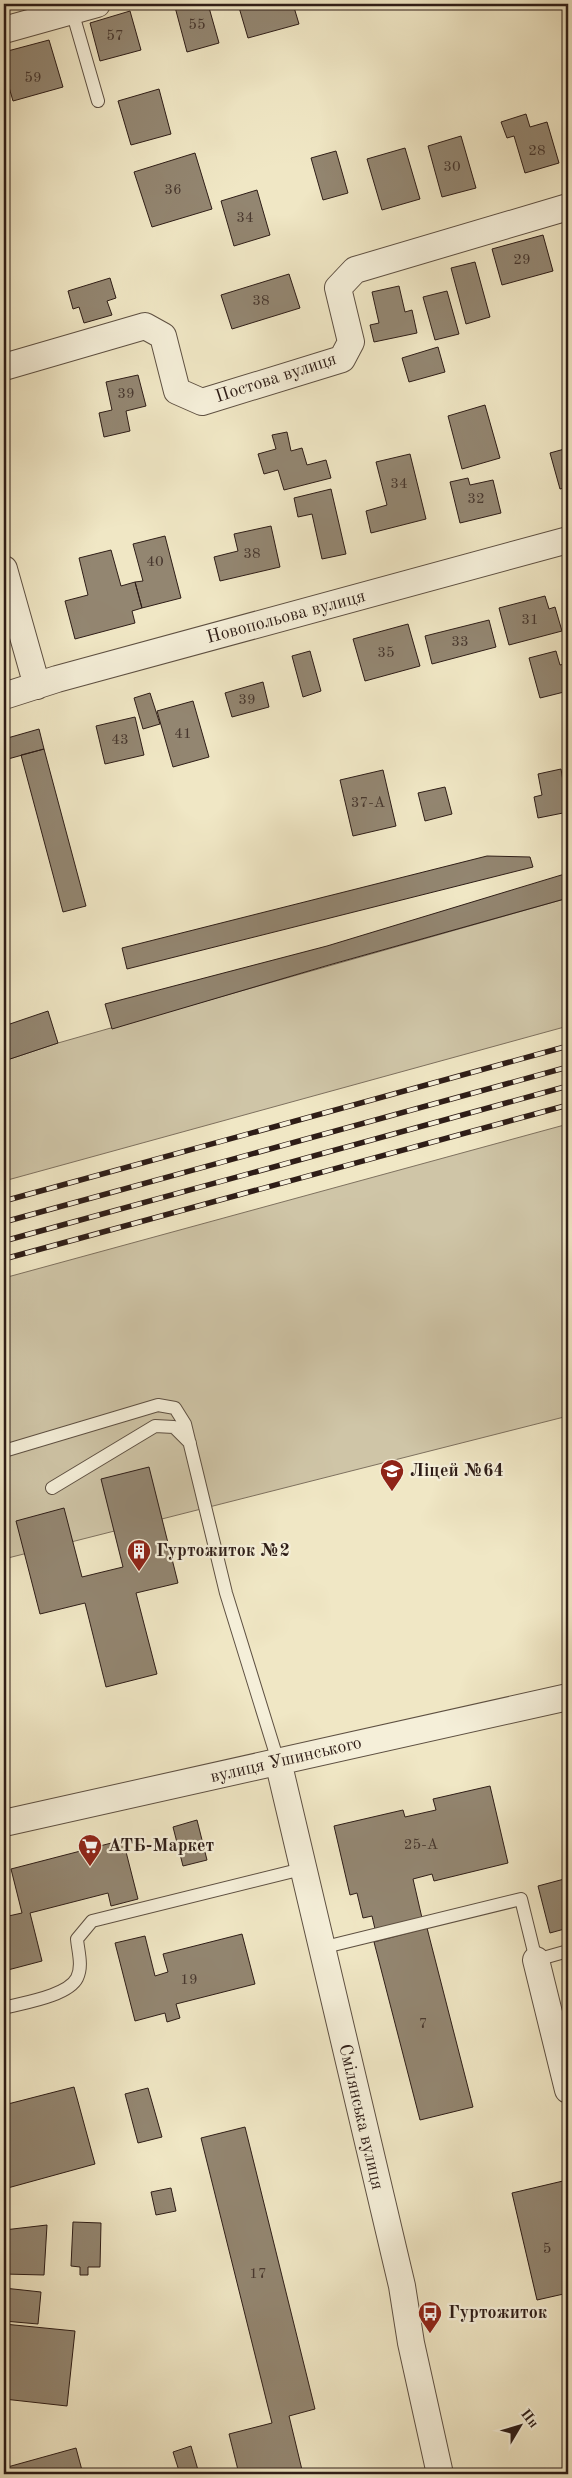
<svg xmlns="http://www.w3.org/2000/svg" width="572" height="2478" font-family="'Old Standard TT',serif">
  <rect width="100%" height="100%" fill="#f0e7c5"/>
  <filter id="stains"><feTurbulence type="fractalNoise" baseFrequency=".004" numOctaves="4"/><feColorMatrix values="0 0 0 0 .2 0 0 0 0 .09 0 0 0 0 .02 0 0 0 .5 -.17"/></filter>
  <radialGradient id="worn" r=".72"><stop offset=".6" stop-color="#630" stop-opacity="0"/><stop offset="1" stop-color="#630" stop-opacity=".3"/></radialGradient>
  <path fill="#cfc5a7" stroke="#7e715f" d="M568,898v128l-564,155v-120l54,-18z
    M568,1124v292l-564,143v-281z"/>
  <path fill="#938671" stroke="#2e1d17" d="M186,4h22l11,39 -32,9 -12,-45z
    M238,4h55l6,20 -51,14z
    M130,11l11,39 -41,11 -10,-38z
    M49,40l14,47 -50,14 -9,-31v-18z
    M159,89l12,45 -40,11 -13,-44z
    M526,114l4,13 17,-5 12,41 -34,10 -11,-37 -7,2 -6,-16z
    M461,136l15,52 -34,9 -14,-51z
    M405,148l15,51 -38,11 -15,-51z
    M336,151l12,42 -25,7 -12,-42z
    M195,153l17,56 -60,18 -18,-55z
    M257,190l13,45 -36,11 -13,-45z
    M543,235l10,36 -51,14 -10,-36z
    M475,262l15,55 -24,7 -15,-56z
    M289,274l11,34 -68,21 -11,-34z
    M110,278l6,20 -9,3 5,14 -28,8 -5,-16 -6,2 -5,-18z
    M399,286l6,26 7,-2 5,23 -43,9 -4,-17 9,-2 -7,-31z
    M447,291l12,43 -24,6 -12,-43z
    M438,347l7,25 -36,10 -7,-24z
    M138,375l8,31 -20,5 4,20 -26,6 -5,-24 13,-3 -6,-28z
    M485,405l15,53 -38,11 -14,-53z
    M287,432l4,19 11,-3 5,17 19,-5 5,18 -47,12 -6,-20 -14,4 -6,-20 18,-5 -4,-14z
    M568,437v50l-8,2 -10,-36 18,-5 -3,-10z
    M410,454l16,65 -55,14 -5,-22 21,-6 -11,-43z
    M468,478l2,7 23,-5 8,33 -41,10 -10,-41z
    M331,489l15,65 -24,5 -10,-45 -14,3 -4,-19z
    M271,526l9,41 -60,14 -6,-24 24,-6 -4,-17z
    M165,536l16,62 -39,10 -7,-26 8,-1 -10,-37z
    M111,550l10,36 14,-4 7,26 -10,3 3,12 -60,16 -10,-38 23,-6 -9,-37z
    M545,596l4,13 6,-2 7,24 -53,14 -10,-37z
    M489,620l7,27 -64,17 -7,-28z
    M408,624l12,42 -55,15 -12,-42z
    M310,651l11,40 -18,6 -11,-41z
    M556,651l4,14 8,-2v28l-28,7 -11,-40z
    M263,682l6,25 -37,10 -7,-24z
    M150,693l10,31 -17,5 -9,-31z
    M193,701l16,56 -36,10 -16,-56z
    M135,717l9,38 -39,9 -9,-38z
    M39,729l5,20 -36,10 -4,-20z
    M44,749l42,157 -23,6 -42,-157z
    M561,769l7,43 -30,6 -4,-21 8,-2 -4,-21z
    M383,770l13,56 -43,10 -13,-56z
    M445,787l7,27 -27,7 -7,-28z
    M487,856l43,1 3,10 -406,102 -5,-21z
    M568,873v25l-239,67 -217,64 -7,-25 222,-58z
    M48,1011l10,32 -54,18v-35z
    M149,1467l29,116 -42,10 21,81 -51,13 -21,-84 -45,11 -24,-93 48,-13 18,69 41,-10 -22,-88z
    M490,1786l18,77 -74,18 -2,-7 -19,5 9,39 -47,11 -3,-13 -9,2 -6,-25 -7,2 -16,-69 69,-16 2,7 31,-7 -3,-11z
    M197,1820l10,40 -24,6 -10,-39z
    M123,1840l15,59 -27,7 -3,-13 -78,20 12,48 -38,10v-54l18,-4 -11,-44z
    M568,1878v50l-18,5 -12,-47z
    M427,1928l46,179 -53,13 -46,-178z
    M242,1934l13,50 -79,20 4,14 -13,4 -2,-9 -30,8 -20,-78 30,-7 10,40 13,-4 -5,-18z
    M74,2087l21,77 -91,25v-84z
    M148,2088l14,49 -24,6 -13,-49z
    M245,2127l70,282 -26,7 14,58h-64l-10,-40 43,-11 -71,-285z
    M563,2181l5,24v88l-31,7 -25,-107z
    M171,2188l5,23 -20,4 -5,-23z
    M73,2222l28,1 -1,44h-12v8h-8v-8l-9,-1z
    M47,2225l-3,50 -40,-1v-44z
    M4,2288l37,4 -3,32 -34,-3z
    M4,2324l71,7 -8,75 -63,-7z
    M191,2446l7,24 -18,4 -7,-22z
    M76,2448l7,26h-79v-6z"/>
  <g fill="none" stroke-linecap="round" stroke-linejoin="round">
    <g stroke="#5e5042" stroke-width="14">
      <path id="lane" d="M72,11l26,90
        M4,1451l154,-46 17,3 10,16 41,169 52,168
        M52,1488l103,-62 19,1 16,16
        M321,1948l200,-49 15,61 32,-9
        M4,2008c18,-5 64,-12 73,-30 6,-12 1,-27 0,-39l15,-18 210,-52"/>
    </g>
    <g stroke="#5e5042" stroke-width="28">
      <path id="street" d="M4,30l93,-26
        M4,367l141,-41 18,10 14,55 25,11 140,-43 9,-17 -13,-54 17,-18 213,-63
        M4,569l33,117
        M4,696l53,-17 511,-139
        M278,1761l124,525 9,57 29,131
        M4,1823l564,-126
        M536,1960l32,130"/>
    </g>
    <use href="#lane" stroke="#f5efd9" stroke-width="12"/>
    <use href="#street" stroke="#f5efd9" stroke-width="26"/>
    <g stroke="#2e1d17" stroke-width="5.5">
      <path id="rail" d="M4,1201l564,-155
        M4,1222l564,-155
        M4,1241l564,-155
        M4,1259l564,-154"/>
    </g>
    <use href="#rail" stroke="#f5efd9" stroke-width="4" stroke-dasharray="11" stroke-linecap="butt"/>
  </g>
  <defs>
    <g id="school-pin" transform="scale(1.25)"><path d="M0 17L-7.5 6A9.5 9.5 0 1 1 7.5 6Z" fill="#8f2418" stroke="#f5efd9"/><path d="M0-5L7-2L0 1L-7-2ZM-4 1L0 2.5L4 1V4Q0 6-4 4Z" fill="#fff"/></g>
    <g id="building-pin" transform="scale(1.25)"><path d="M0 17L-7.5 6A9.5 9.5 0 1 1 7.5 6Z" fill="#8f2418" stroke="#f5efd9"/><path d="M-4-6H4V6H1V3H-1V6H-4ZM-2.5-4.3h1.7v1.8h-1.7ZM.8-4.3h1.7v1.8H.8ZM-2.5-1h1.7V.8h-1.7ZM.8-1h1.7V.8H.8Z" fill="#fff"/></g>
    <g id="supermarket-pin" transform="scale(1.25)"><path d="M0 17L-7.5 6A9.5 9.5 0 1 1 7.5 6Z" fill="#8f2418" stroke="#f5efd9"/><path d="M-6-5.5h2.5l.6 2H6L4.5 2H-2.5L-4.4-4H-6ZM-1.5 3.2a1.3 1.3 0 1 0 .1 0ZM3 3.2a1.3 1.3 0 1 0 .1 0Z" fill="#fff"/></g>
    <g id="bus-pin" transform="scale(1.25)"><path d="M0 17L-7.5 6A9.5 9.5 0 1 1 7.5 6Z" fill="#8f2418" stroke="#f5efd9"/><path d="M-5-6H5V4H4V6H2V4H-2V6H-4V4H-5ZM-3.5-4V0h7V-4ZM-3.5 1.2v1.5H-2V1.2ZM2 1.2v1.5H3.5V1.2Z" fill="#fff"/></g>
  </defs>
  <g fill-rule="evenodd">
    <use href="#school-pin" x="392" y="1471"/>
    <use href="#building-pin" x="139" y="1551"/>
    <use href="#supermarket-pin" x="90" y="1846"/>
    <use href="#bus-pin" x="430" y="2313"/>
  </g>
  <g text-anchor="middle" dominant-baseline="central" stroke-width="4.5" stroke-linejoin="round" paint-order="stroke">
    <g font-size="15" fill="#47372e">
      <text x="197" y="25">55</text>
      <text x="115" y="36">57</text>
      <text x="33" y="78">59</text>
      <text x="537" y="151">28</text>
      <text x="452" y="167">30</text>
      <text x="173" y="190">36</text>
      <text x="245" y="218">34</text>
      <text x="522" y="260">29</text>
      <text x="261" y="301">38</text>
      <text x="126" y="394">39</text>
      <text x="399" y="484">34</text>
      <text x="476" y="499">32</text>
      <text x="252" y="554">38</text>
      <text x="155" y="562">40</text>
      <text x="530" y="620">31</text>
      <text x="460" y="642">33</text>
      <text x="386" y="653">35</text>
      <text x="247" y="700">39</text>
      <text x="183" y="734">41</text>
      <text x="120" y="740">43</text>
      <text x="368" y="803">37-А</text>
      <text x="421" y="1845">25-А</text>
      <text x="189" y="1980">19</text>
      <text x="423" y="2024">7</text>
      <text x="547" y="2249">5</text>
      <text x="258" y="2274">17</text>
    </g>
    <g font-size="18" fill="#2e1d17" stroke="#f5efd9">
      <text transform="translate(276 378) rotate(-18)">Постова вулиця</text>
      <text transform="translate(286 617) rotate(-15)">Новопольова вулиця</text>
      <text transform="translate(286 1760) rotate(-13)">вулиця Ушинського</text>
      <text transform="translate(361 2117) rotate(77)">Смілянська вулиця</text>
    </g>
    <g font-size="18" font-weight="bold" fill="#2e1d17" stroke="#f5efd9" text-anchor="start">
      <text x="410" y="1471">Ліцей №64</text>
      <text x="156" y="1551">Гуртожиток №2</text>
      <text x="108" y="1846">АТБ-Маркет</text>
      <text x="448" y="2313">Гуртожиток</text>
    </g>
  </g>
  <rect width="572" height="2478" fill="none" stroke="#f0e7c5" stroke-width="20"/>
  <rect x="5" y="5" width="562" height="2468" fill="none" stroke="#2e1d17" stroke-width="2.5"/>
  <rect x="10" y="10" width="552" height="2458" fill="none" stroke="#2e1d17"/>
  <g transform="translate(520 2426) rotate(52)" stroke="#f5efd9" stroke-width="4" paint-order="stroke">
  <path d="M0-4L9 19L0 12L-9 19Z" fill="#2e1d17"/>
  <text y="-8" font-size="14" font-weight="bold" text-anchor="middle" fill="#2e1d17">Пн</text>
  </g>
  <rect width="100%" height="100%" filter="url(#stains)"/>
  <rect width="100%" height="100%" fill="url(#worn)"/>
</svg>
